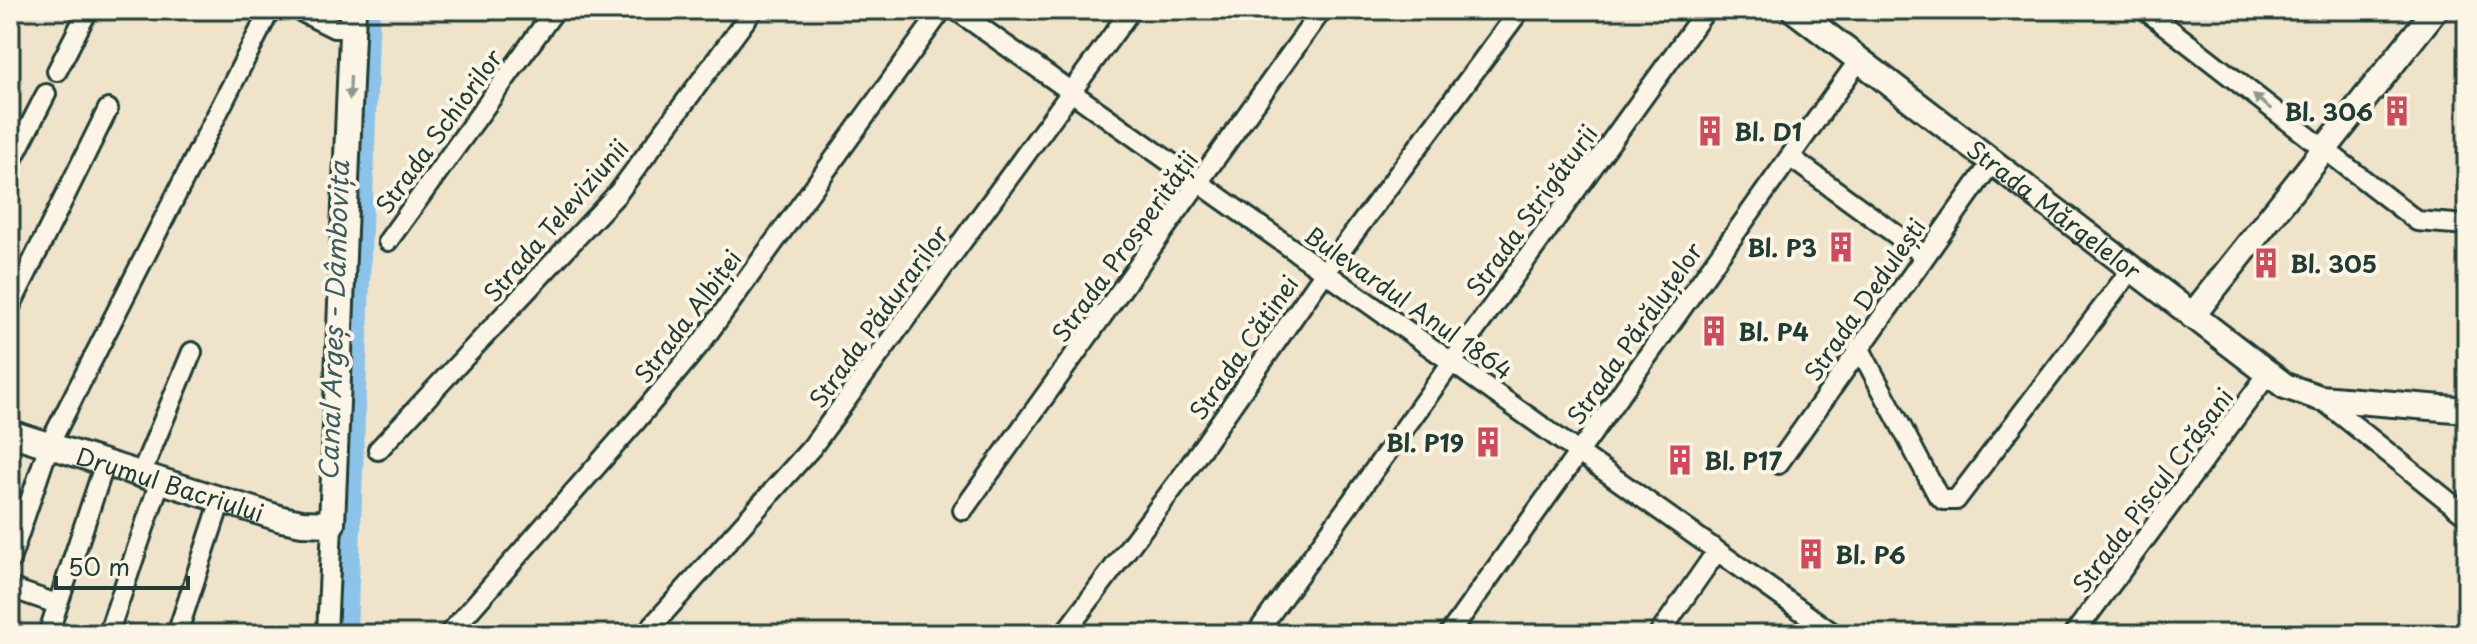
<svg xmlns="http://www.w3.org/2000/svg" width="2477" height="644" font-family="'Playpen Sans',sans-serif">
  <rect width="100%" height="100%" fill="#efe3ca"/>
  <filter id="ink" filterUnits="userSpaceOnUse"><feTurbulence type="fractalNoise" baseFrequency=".0125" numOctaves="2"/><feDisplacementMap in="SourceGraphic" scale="16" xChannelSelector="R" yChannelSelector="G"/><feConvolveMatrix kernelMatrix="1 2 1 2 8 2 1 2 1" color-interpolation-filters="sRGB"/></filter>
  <g filter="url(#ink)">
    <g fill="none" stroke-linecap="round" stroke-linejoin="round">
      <path stroke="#8cc3ea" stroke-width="18" d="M348,634l23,-624"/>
      <g stroke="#1f3d34" stroke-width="24">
        <path id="street" d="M298,10l36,18h18
          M956,10l878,624
          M2145,10l272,211 50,4
          M57,71l31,-61
          M1790,157l134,98
          M10,164l36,-70
          M388,241l167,-231
          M10,307l98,-198
          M1859,347l78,147 6,6h13l175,-230
          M2320,398l147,118
          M378,450l240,-257 135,-183
          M1778,464l214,-302
          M141,474l51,-122
          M963,510l359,-500
          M10,560l39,-115 221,-435
          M10,588l47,16
          M48,634l57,-171
          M108,634l52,-153
          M177,634l44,-134
          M327,634l5,-110
          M449,634l188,-214 64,-77 241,-333
          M645,634l167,-187 319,-437
          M1064,634l119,-159 142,-203 195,-262
          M1256,634l450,-624
          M1449,634l410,-574
          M1659,634l58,-83
          M2074,634l194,-260"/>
      </g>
      <g stroke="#1f3d34" stroke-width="30">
        <g id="secondary">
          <path id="s1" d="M1794,10l491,376 35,12 147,12"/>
          <path d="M2192,316l243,-306"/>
          <path id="s2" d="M10,433l272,86 20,4 30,1 21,-514"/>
        </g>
      </g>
      <use href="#street" stroke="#fcf5e5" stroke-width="18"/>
      <use href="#secondary" stroke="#fcf5e5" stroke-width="24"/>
    </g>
    <defs><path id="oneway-solid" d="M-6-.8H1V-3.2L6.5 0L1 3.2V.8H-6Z" transform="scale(2)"/></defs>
    <g fill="#8e998c">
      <use href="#oneway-solid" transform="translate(350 88) rotate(92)"/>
      <use href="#oneway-solid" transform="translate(2262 102) rotate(-142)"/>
    </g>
  </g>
  <defs>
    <g id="building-bare" transform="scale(2.4)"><path d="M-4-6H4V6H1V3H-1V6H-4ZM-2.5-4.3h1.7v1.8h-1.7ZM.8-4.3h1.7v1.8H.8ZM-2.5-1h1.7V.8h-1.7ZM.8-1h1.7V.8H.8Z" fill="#d1495b" stroke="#fcf5e5" stroke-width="2.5" paint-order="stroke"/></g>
  </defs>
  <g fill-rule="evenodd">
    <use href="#building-bare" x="2397" y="111"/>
    <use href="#building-bare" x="1710" y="131"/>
    <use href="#building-bare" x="1841" y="247"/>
    <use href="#building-bare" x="2266" y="263"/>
    <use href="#building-bare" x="1714" y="331"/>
    <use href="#building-bare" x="1488" y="442"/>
    <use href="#building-bare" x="1680" y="460"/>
    <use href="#building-bare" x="1811" y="554"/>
  </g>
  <g text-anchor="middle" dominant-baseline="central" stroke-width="8" stroke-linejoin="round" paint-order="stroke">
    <g font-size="24" font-weight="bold" fill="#1f3d34" stroke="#fcf5e5" text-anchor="start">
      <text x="2373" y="111" text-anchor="end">Bl. 306</text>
      <text x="1734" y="131">Bl. D1</text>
      <text x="1817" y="247" text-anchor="end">Bl. P3</text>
      <text x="2290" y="263">Bl. 305</text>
      <text x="1738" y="331">Bl. P4</text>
      <text x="1464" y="442" text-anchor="end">Bl. P19</text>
      <text x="1704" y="460">Bl. P17</text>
      <text x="1835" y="554">Bl. P6</text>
    </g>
    <g font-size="24" fill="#1f3d34" stroke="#fcf5e5">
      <text transform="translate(438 131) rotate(-54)">Strada Schiorilor</text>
      <text transform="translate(1531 210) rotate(-54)">Strada Strigăturii</text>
      <text stroke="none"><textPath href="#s1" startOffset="328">Strada Mărgelelor</textPath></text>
      <text transform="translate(555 220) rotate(-49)">Strada Televiziunii</text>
      <text transform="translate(1124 246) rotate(-54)">Strada Prosperității</text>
      <text transform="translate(1864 299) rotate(-55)">Strada Dedulești</text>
      <text transform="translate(1409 302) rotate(35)">Bulevardul Anul 1864</text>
      <text transform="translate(687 316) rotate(-53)">Strada Albiței</text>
      <text transform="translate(878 316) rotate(-54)">Strada Pădurarilor</text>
      <text transform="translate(1634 333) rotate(-55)">Strada Părăluțelor</text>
      <text transform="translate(1243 347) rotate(-55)">Strada Cătinei</text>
      <text stroke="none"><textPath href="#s2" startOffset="168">Drumul Bacriului</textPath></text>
      <text transform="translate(2152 490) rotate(-53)">Strada Piscul Crășani</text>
    </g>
    <g font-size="26" font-style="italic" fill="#3a5e62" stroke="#fcf5e5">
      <text transform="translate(333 321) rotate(-88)">Canal Argeș - Dâmbovița</text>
    </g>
  </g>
  <rect width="2477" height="644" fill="none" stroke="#fcf5e5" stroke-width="40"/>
  <rect x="20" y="20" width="2437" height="604" fill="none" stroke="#1f3d34" stroke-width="3" filter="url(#ink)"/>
  <path d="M56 576v12h132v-12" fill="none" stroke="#1f3d34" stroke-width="4"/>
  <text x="68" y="576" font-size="24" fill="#1f3d34" stroke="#fcf5e5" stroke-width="6" paint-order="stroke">50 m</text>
</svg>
